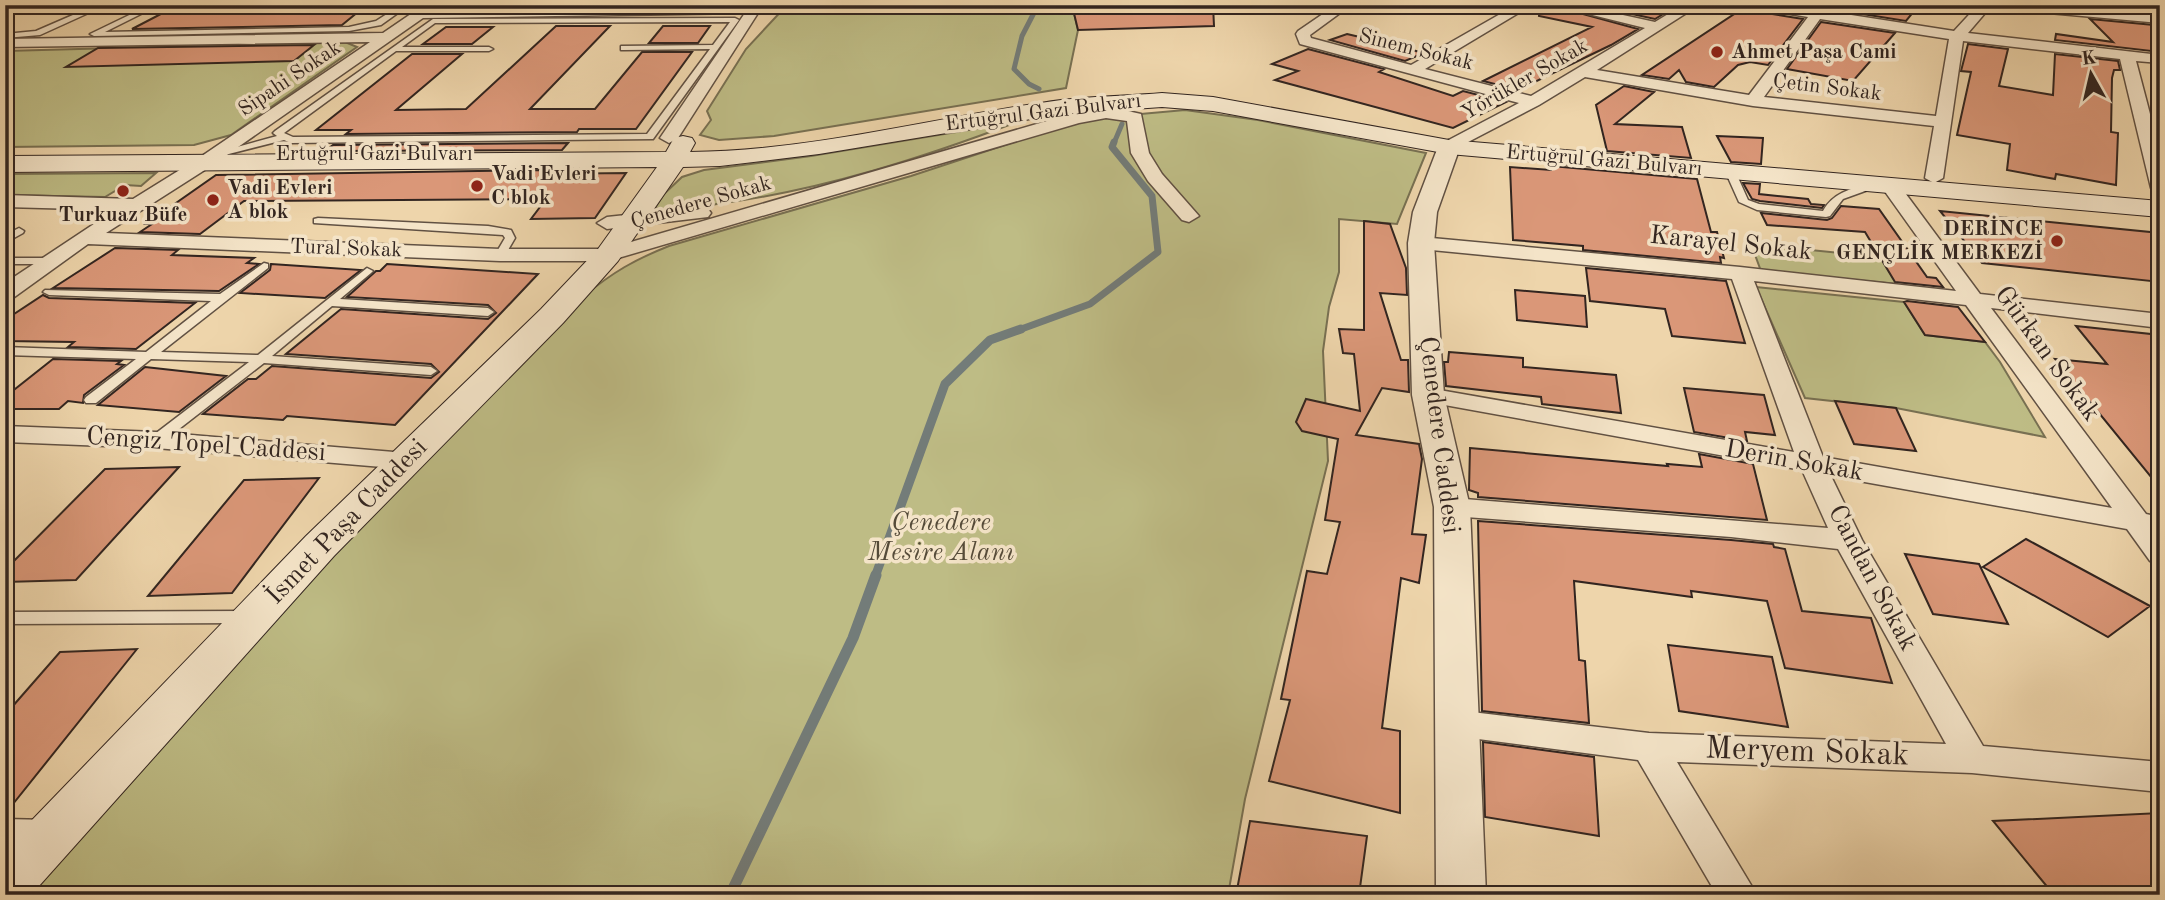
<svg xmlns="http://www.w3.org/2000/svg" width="2165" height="900" font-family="'Old Standard TT',serif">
  <rect width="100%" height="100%" fill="#eed5ab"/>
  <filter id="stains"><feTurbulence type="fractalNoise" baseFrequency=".00286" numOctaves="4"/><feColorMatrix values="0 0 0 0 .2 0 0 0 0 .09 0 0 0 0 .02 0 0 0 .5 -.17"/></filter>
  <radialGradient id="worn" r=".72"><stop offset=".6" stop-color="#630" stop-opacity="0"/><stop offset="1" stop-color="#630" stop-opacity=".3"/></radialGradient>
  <path fill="#bebc85" stroke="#787052" stroke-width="2" d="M787,5h285l6,25 -12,58 -292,48 -55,4 -19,-5 11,-15 -4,-9 39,-62z
    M345,42l12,5 -126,88 -37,10 -189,2v-96z
    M1185,110l73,10 168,33 -29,71 -58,-5v53l-10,35 -6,44 5,110 -83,338 -17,96h-1204l308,-347 252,-252c29,-24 50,-36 85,-50l242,-70 155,-51 30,-7z
    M1017,122c-95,36 -192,67 -293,81 -22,3 -47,9 -69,5l9,-14 18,-17 22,-7 107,-14z
    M156,173l-15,13 -16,-1 -20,12 -100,-2v-21z
    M1751,244l129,13 17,27 -136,-13z
    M1756,287l148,15 21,33 60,7 15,20 45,75 -149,-29 -91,-10z"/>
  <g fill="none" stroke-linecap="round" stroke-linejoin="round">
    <path stroke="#737c79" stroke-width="5" d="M1038,5l-16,31 -8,33 15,15 10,5
      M1114,143l8,-19"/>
    <path stroke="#737c79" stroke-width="7" d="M1016,331l74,-27 68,-52 -6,-56 -40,-49 2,-5"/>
    <path stroke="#737c79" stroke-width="9" d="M875,577l70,-193 45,-44 31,-11"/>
    <path stroke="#737c79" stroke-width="11" d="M730,895l123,-257 23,-63"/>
  </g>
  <path fill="#da9778" stroke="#322520" stroke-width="2" d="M178,5h112l-2,4 15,-1 -3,5 64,-6 -22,18 -210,4z
    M1072,5h141l1,21 -136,4z
    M1540,5h10l88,24 -27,16 -93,45 -35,-9 109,-54 -53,-11z
    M1590,5h88l-23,14z
    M1748,5l12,7 43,7 -35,46 -18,-3 -12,3 -24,22 -28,-5 -7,-12 -10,9 -27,-4z
    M1806,5h113l-13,16z
    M2090,19l64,6 6,5v22l-105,-12 1,-6 57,8z
    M1821,22l74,11 -42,48 -66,-12z
    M556,26h54l-80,83h65l47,-57h50l-56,77h-57l-2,3 -231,2 5,-4h-35l96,-76h50l-66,56 70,-1z
    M663,26h47l-12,17h-49z
    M446,27h47l-21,17h-49z
    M1347,34l34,8 43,11 -19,8 -75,-21z
    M1968,44l40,5 -9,37 54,9 2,-41 63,7 2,9h-6l-2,8 -1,54 7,1 -2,52 -60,-11 -1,5 -48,-9 3,-26 -53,-9 14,-63 -10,-1z
    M314,45l-20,16 -228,6 32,-19z
    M1308,49l76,20 -5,3 74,24 10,-5 43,11 -53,26 -178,-48 23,-9 -26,-7z
    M1624,86l30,6 -39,32 67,3 9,31 -84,-7 -11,-46z
    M1717,136l46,2 -2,26 -30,-2z
    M568,143l-6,7 -237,1 8,-6z
    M1551,166l146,13 14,53h6l7,26 -4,-1 1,6 -138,-13v-4l-70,-6 -3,-73 41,3z
    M545,170l-3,4 84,-1 -31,45 -64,1 15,-20 -302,2 -44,33 -60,-2 12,-8h-6l70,-49z
    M1743,183l17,1 -1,10 49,5 3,5 13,1 -2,3 -62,-7 -8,-2z
    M1841,206l38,3 48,68 9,1 7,9 -48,-5 -30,-50 -98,-7 -6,-12 66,7 5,-2z
    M1940,211l220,22v49l-178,-19z
    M1364,221l26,3 16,44 1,27 -27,-2 21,67h7l1,32 -27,-4 -26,47 63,9 3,15 -10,75 14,1 -7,48 -18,-5 -19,150 18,3v82l-131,-32 21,-81 -9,-1 26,-128 20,3 13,-52 -15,-2 13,-81 -36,-8 -6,-9 10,-23 54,12 -6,-57 -11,-1 -4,-24 25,1z
    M115,248l63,2 -6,5 82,3 -7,5 12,1 -40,27 -166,-3z
    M271,264l90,6 -36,28 -85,-5 30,-23z
    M387,264l151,10 -143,151 -108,-9 -4,4 -80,-6 45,-35h8l16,-13 159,12 8,-6 -8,-8 -145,-10 55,-45 147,10 8,-6 -8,-8 -141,-8 29,-26h4z
    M1586,268l140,13 19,62 -73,-7 -7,-27 -75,-8z
    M1515,290l70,6 2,31 -70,-7z
    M43,295l6,3 146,5 -59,46 -68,-2 6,-5 -69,-1v-21z
    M1907,301l51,6 27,35 -60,-7 -21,-33z
    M2076,326l84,9v153l-105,-129 52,5z
    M1449,352l74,6v9l93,8 5,38 -79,-9 -1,-7 -95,-11 -2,-24h4z
    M53,359l68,2 -4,3 7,1 -40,30 -1,8 -15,-2 -9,8h-54v-12z
    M145,367l81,9 -47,36 -81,-7z
    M1684,388l80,7 11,40 -30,-3 2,9 -53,-9z
    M1835,401l61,7 20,43 -62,-7z
    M1470,448l198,18 -1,-2 35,3 -3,-13 54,10 14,56 -289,-23v-4l-9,-3z
    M179,467l-103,113 -71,2v-12l100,-101z
    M319,478l-87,115 -84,3 96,-116z
    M1478,521l253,19 42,4 1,3 11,2 17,62 69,7 21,65 -107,-15 -18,-67 -76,-10 1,6 -118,-16 5,79 6,1 4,62 -107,-12z
    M2026,539l124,67 -42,31 -125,-70z
    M1905,554l74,10 29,60 -75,-10z
    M1668,645l104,12 16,70 -109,-16z
    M137,649l-132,165v-99l55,-63z
    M1483,742l111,15 5,79 -114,-19z
    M2160,813v82h-106l-61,-74z
    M1250,821l117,15 -8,59h-123z"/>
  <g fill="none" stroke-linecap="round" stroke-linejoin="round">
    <g stroke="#615143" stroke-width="3">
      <path id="service" d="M96,5h10l-66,30 -35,3v-4l31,-3z
        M150,5h9l-54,27 244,-5 27,-6 25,-16h8l-28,20 -32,6 -255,5 -4,-2z
        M735,18l4,2 -86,119 -362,4 -7,-3 -67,17 -5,-3 65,-18 -4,-3 2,-2 158,-112zM730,22l-17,23 -92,1v4h3l86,-1 -63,85 -354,3 -9,-4 112,-82h93l4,-2 -4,-2h-87l33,-24z
        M1731,170l5,3 12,27 11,4 64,7c11,-20 31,-23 51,-28l5,3 -36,13 -13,17 -4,1 -69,-7 -18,-8 -13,-29z
        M318,218l170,8 23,4 4,8 -11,19 -4,1 -5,-3 10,-17 -2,-3 -189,-12v-4z
        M19,228l5,3 -1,2 -18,10v-8z
        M5,258h46l6,3 -6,3h-46z
        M264,263l4,1v4l-107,84 97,3 109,-87 6,3 -2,2 -31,26 148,9 6,4 -6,4 -156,-10 -60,50 159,11 6,4 -6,4 -167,-12 -103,80h-10l-2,-3 2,-3 98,-75 -98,-3 -55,44h-10l-2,-3 2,-3 50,-38 -131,-4v-8l141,5 65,-51 -162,-6 -6,-3 2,-2 175,4z
        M245,611l6,2 2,4 -2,4 -6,2 -240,1v-12z"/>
    </g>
    <g stroke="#615143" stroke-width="3">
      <path id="minor" d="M424,5h15l-4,5 312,-5h20l6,4 -2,3 -13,1 -80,125 -9,5 -9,-5 85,-125 -322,5 -212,148 -105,67 394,16h107l464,-135 43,-6 27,6 8,39 13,21 37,42 -10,6 -7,-2 -34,-39 -17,-28 -4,-32 -21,-3 -27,5 -471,138h-108l-412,-17 -75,54 -8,1v-16l110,-73 -110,-3v-12l128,4 66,-41 171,-116 -365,5v-8l378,-6z
        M1336,5h15l-41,30 1,3 100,27 105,-60h16l-107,64 106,27 114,-68 -93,-23h25l78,17 28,-17h16l-102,65 152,25 59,-78 -48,-8 -6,-4h33l167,26 24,-26h14l-24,28 192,22v8l-24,-2 24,91v42l-9,-6 -31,-129 -157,-18 -20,137 -9,5 -9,-5 9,-52 -181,-20 -168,-29 -46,28 -90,47 -6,-1 -3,-4 3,-4 76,-40 -219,-59 -4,-10 2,-3zM1820,19l129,20 -13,77 -172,-19z
        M1999,5h53l108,10v8l-155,-14z
        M1890,180l7,2 83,112 180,20v14l-169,-20 155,206 14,3v47l-10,-3 -23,-32 -296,-53 31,64 121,206 177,16v30l-188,-19 -295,-11 80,133h-40l-79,-135 -183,-24 -12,-4 -5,-9 5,-9 12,-4 194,23 297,11 -108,-195 -107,-12 -279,-21 -10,-3 -4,-6 4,-6 10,-3 376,30 -26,-58 -374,-68 -9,-2 -3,-5 3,-5 9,-2 366,64 -62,-173 -311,-30 -7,-2 -3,-4 3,-4 7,-2 319,30 216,24 -75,-105zM1754,281l212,24 146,203 -289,-51z
        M701,207l7,2 3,4 -3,4 -101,12 -10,-6 10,-6z
        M5,426l151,6 250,21 9,2 4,6 -4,6 -9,2 -250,-21 -151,-6z
        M5,819l45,1 13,5 6,11 -6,11 -13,5 -45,-1z"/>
    </g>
    <g stroke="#615143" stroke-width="3">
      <path id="tertiary" d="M1449,140l8,2 3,5 -23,65 -3,31 10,152 26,112 16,388h-50l-2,-388 -22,-112 -4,-152 5,-31 25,-65 3,-5z"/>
    </g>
    <g stroke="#322520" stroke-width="2">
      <path id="secondary" d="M1162,93l51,4 236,43 711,61v16l-711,-63 -236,-43 -51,-4 -100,7 -243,40 -99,12 -37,1 -65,94 -55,62 -229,233 -303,339h-26v-47l301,-312 235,-227 57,-60 59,-82 -652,5v-16l661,-4 8,-14 9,-2 9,2 3,5 -5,9c125,-1 248,-36 371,-52 33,-4 67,-4 101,-7z"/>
    </g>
    <use href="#service" fill="#f4e4c8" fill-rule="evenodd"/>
    <use href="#minor" fill="#f4e4c8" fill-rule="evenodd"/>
    <use href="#tertiary" fill="#f4e4c8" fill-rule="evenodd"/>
    <use href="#secondary" fill="#f4e4c8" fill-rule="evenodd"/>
  </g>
  <g fill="#8f2418" stroke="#f4e4c8" stroke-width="2.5">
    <circle cx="1717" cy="52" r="7"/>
    <circle cx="477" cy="186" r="7"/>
    <circle cx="123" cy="191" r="7"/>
    <circle cx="213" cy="200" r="7"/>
    <circle cx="2057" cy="241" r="7"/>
  </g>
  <g text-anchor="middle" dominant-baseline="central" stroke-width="7" stroke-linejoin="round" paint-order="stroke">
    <g font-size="21" fill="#322520" stroke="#f4e4c8">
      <text transform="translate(1416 50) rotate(14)">Sinem Sokak</text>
      <text transform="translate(290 79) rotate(-34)">Sipahi Sokak</text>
      <text transform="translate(1525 80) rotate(-30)">Yörükler Sokak</text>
      <text transform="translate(1827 88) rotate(7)">Çetin Sokak</text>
      <text transform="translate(1043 113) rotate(-7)">Ertuğrul Gazi Bulvarı</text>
      <text x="374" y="154">Ertuğrul Gazi Bulvarı</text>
      <text transform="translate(1604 161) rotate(5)">Ertuğrul Gazi Bulvarı</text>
      <text transform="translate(701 203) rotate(-16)">Çenedere Sokak</text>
      <text transform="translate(346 249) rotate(2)">Tural Sokak</text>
    </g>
    <g font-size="21" font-weight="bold" fill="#322520" stroke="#f4e4c8" text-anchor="start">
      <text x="1731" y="52">Ahmet Paşa Cami</text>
      <text x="491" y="174">Vadi Evleri<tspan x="491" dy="24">C blok</tspan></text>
      <text x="227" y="188">Vadi Evleri<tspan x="227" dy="24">A blok</tspan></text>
      <text x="123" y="215" text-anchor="middle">Turkuaz Büfe</text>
      <text x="2043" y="229" text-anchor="end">DERİNCE<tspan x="2043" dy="24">GENÇLİK MERKEZİ</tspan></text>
    </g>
    <g font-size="26" fill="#322520" stroke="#f4e4c8">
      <text transform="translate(1731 244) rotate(6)">Karayel Sokak</text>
      <text transform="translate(2047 354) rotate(54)">Gürkan Sokak</text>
      <text transform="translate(1439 435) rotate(83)">Çenedere Caddesi</text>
      <text transform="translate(206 445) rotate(4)">Cengiz Topel Caddesi</text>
      <text transform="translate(1794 461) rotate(10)">Derin Sokak</text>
      <text transform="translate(347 522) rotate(-46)">İsmet Paşa Caddesi</text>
      <text transform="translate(1872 578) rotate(62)">Candan Sokak</text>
    </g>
    <g font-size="26" font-style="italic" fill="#554b39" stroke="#f4e4c8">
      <text x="941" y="523">Çenedere<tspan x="941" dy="30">Mesire Alanı</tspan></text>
    </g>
    <g font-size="32" fill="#322520" stroke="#f4e4c8">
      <text transform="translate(1807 753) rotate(2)">Meryem Sokak</text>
    </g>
  </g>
  <rect width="2165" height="900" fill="none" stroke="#eed5ab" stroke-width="28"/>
  <rect x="7" y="7" width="2151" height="886" fill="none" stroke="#322520" stroke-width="3.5"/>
  <rect x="14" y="14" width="2137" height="872" fill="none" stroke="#322520" stroke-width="2"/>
  <g transform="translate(2091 74) rotate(352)" stroke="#f4e4c8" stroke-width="5" paint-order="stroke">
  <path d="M0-5L12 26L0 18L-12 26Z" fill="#322520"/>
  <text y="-10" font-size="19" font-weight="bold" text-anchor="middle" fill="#322520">K</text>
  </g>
  <rect width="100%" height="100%" filter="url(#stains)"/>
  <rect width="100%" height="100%" fill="url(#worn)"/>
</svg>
